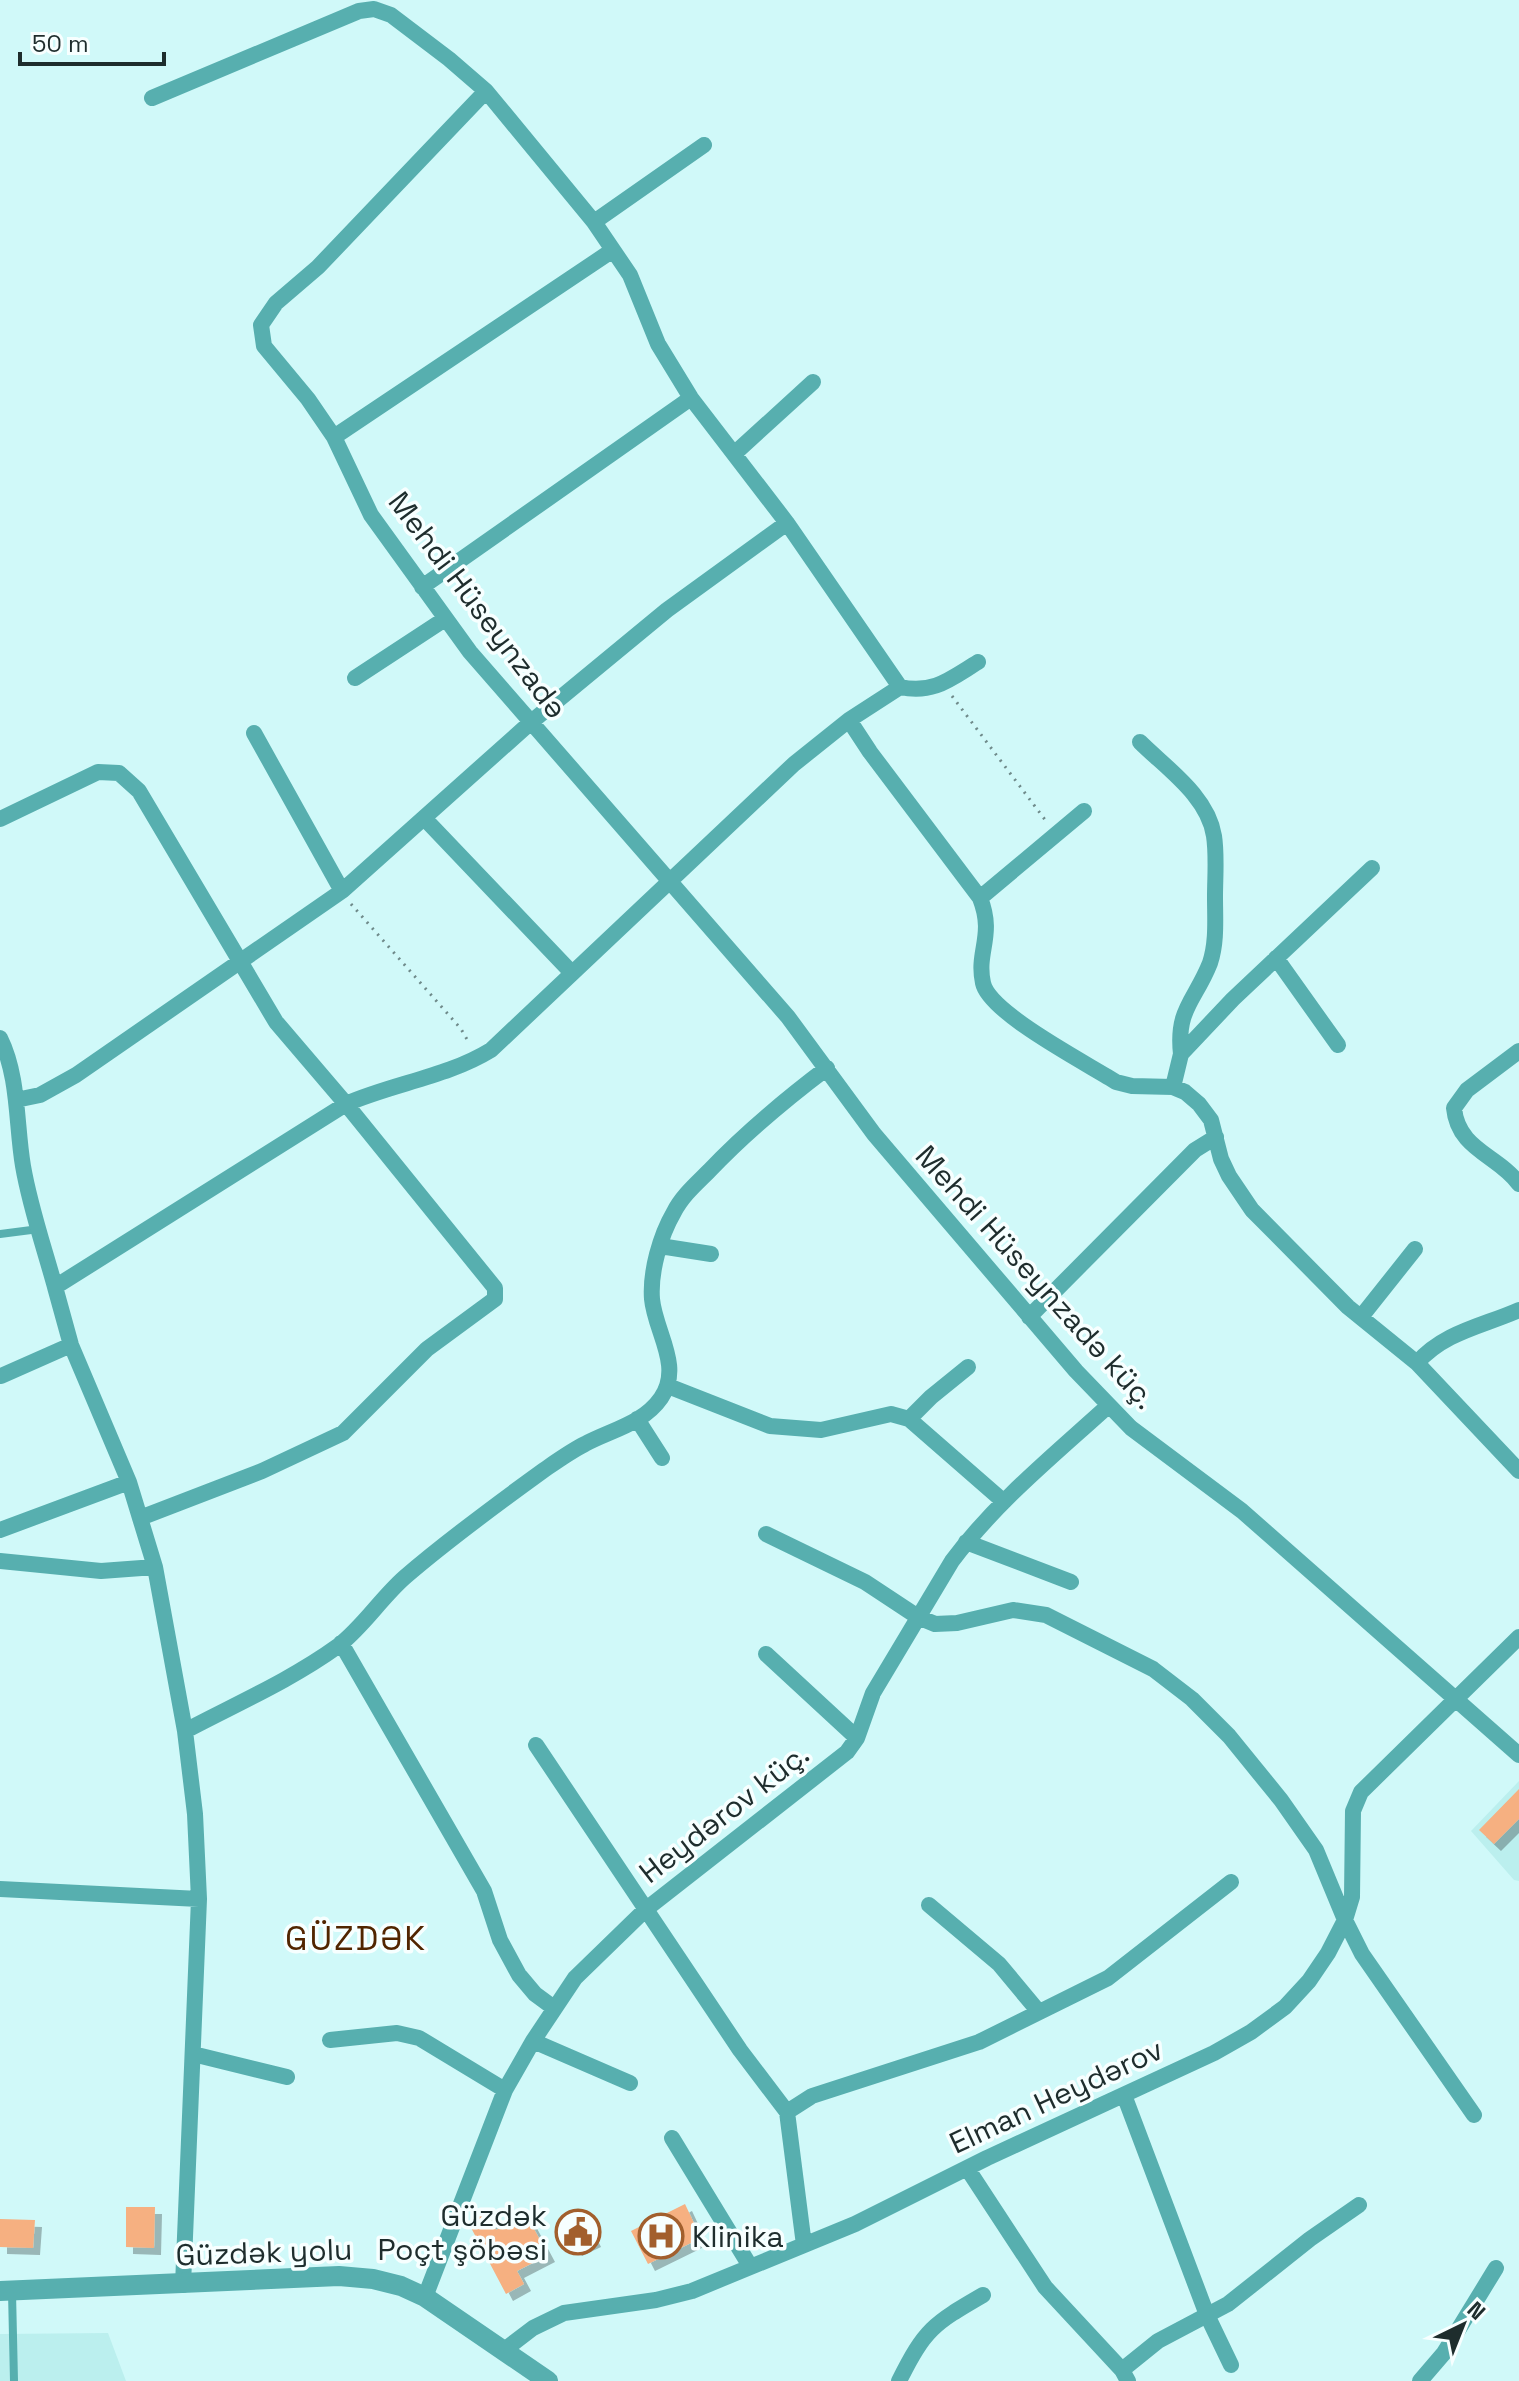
<svg xmlns="http://www.w3.org/2000/svg" width="1519" height="2381" font-family="'Space Grotesk',sans-serif">
  <defs>
    <filter id="shadow"><feDropShadow dx="7" dy="7" stdDeviation="0" flood-color="#0004"/></filter>
  </defs>
  <rect width="100%" height="100%" fill="#d0f9f9"/>
  <path fill="#bbefee" d="M1519,1781v100l-5,-1 -43,-49z
    M108,2333l18,48h-126v-47z"/>
  <path fill="#f6b081" filter="url(#shadow)" d="M1519,1789v30l-25,25 -15,-14z
    M685,2204l16,34 -53,26 -17,-33z
    M126,2207h29l-1,41 -28,-1z
    M487,2212l9,18 30,-16 22,41 -31,16 7,13 -18,10 -38,-72z
    M581,2214l13,26 -19,9 -13,-26z
    M0,2219l35,1 -2,28 -33,-1z"/>
  <g fill="none" stroke-linecap="round" stroke-linejoin="round">
    <path stroke="#6f8a8a" stroke-width="3" stroke-dasharray="2 6" stroke-linecap="butt" d="M952,696l94,125
      M351,904l110,125 7,12"/>
    <path stroke="#57afaf" stroke-width="8" d="M0,1234l39,-5
      M12,2292l2,89"/>
    <path stroke="#57afaf" stroke-width="16" d="M486,91l-168,176 -42,36 -15,22 3,21 44,53 26,38 37,78 99,137 318,365 86,117 202,237 55,57 111,83 277,244
      M152,98l207,-87 15,-2 17,6 58,44 37,32 108,131 36,53 28,69 33,54 96,125 113,164
      M594,222l110,-77
      M334,437l279,-187
      M734,454l79,-72
      M422,587l269,-189
      M355,678l90,-59
      M849,720l21,32 110,146c15,38 -4,53 3,85 6,30 105,81 133,99l16,4 41,1 12,5 14,12 12,16 10,39 8,17 23,34 96,97 69,56 102,108
      M254,733l88,158
      M1140,742c26,26 68,54 74,94 3,19 1,41 1,61 0,22 2,45 -5,66 -15,38 -34,46 -29,91
      M0,819l98,-47 21,1 20,18 137,231 70,82 149,184v11l-68,50 -84,84 -81,38 -122,47
      M425,819l147,154
      M980,898l104,-87
      M1276,958l62,87
      M0,1038c19,38 16,87 23,128 7,41 21,81 32,121
      M1519,1051l-52,39 -13,18c4,42 44,47 65,76
      M1173,1087l8,-33 52,-55 139,-131
      M16,1100l24,-5 36,-20 266,-184 188,-168 137,-113 120,-87
      M660,1246l51,8
      M1029,1317l166,-167 21,-13
      M1361,1317l54,-68
      M1417,1363c27,-31 66,-37 102,-53
      M1,1376l70,-31
      M668,1386l102,40 51,4 70,-16 18,5 94,82
      M637,1419l25,39
      M909,1419l22,-22 37,-30
      M0,1530l129,-48
      M766,1534l99,48 53,35 17,7 22,-1 56,-13 33,5 107,54 39,30 37,37 52,64 35,50 29,70 17,34 112,161
      M966,1542l105,40
      M0,1561l101,10 54,-4
      M341,1643l143,248 16,49 19,35 16,19 19,14
      M766,1654l91,84
      M185,1731c51,-27 106,-51 153,-85 25,-19 43,-48 67,-69 44,-38 92,-73 139,-107 13,-9 27,-19 41,-26 26,-14 58,-20 76,-46 22,-32 -6,-66 -9,-99 -2,-27 8,-63 22,-87 8,-16 22,-28 35,-41 36,-38 77,-72 118,-103
      M536,1745l204,305 47,62
      M0,1889l199,10
      M929,1905l70,59 40,48
      M330,2040l67,-7 22,5 86,52
      M533,2041l97,42
      M193,2054l94,23
      M1124,2095l83,220 24,50
      M672,2138l78,128
      M967,2168l78,119 77,83 6,11
      M804,2245l-17,-133 25,-16 167,-54 129,-64 123,-96
      M183,2285l16,-386 -4,-85 -10,-83 -30,-164 -26,-85 -58,-137 -16,-58 291,-183c48,-21 101,-27 145,-54l303,-286 55,-44 51,-33c34,7 50,-8 78,-25
      M425,2297l80,-207 28,-49 42,-63 70,-68 202,-158 10,-14 16,-45 79,-132c44,-59 101,-105 156,-155
      M503,2351l30,-23 31,-15 92,-13 36,-9 163,-67 132,-66 227,-105 37,-21 34,-25 24,-26 19,-28 17,-33 7,-23 1,-86 8,-19 158,-155
      M1122,2370l36,-29 70,-37 82,-65 49,-34
      M899,2381c26,-52 34,-57 84,-86
      M1420,2381l24,-28 52,-85"/>
    <path stroke="#57afaf" stroke-width="20" d="M0,2291l339,-15 34,3 28,7 24,11 123,84"/>
  </g>
  <defs>
    <g id="civic-ring" transform="scale(2.3)"><circle r="9.5" fill="#f7ffff" stroke="#a25f2d" stroke-width="1.5"/><path d="M-.6-6.5H3V-4.5H.6V-3L4-1V1h2V6H-6V1h2V-1L-.6-3ZM-1.2 2.5V6h2.4V2.5Z" fill="#a25f2d"/></g>
    <g id="hospital-ring" transform="scale(2.3)"><circle r="9.5" fill="#f7ffff" stroke="#a25f2d" stroke-width="1.5"/><path d="M-5-5h3v3.5h4V-5h3V5h-3V1.5h-4V5h-3Z" fill="#a25f2d"/></g>
  </defs>
  <g fill-rule="evenodd">
    <use href="#civic-ring" x="578" y="2232"/>
    <use href="#hospital-ring" x="661" y="2236"/>
  </g>
  <g text-anchor="middle" dominant-baseline="central" stroke-width="7" stroke-linejoin="round" paint-order="stroke">
    <g font-size="30" fill="#1e2d2d" stroke="#f7ffff">
      <text transform="translate(478 605) rotate(53)">Mehdi Hüseynzadə</text>
      <text transform="translate(1036 1277) rotate(48)">Mehdi Hüseynzadə küç.</text>
      <text transform="translate(724 1813) rotate(-38)">Heydərov küç.</text>
      <text transform="translate(1056 2096) rotate(-25)">Elman Heydərov</text>
      <text transform="translate(264 2252) rotate(-2)">Güzdək yolu</text>
    </g>
    <g font-size="30" fill="#1e2d2d" stroke="#f7ffff" text-anchor="end">
      <text x="547" y="2215">Güzdək<tspan x="547" dy="34">Poçt şöbəsi</tspan></text>
      <text x="692" y="2236" text-anchor="start">Klinika</text>
    </g>
    <g font-size="34" letter-spacing="2" fill="#512500" stroke="#f7ffff">
      <text x="356" y="1938">GÜZDƏK</text>
    </g>
  </g>
  <g transform="translate(1463 2325) rotate(43)" stroke="#f7ffff" stroke-width="6" paint-order="stroke">
  <path d="M0-6L14 30L0 20L-14 30Z" fill="#1e2d2d"/>
  <text y="-12" font-size="22" font-weight="bold" text-anchor="middle" fill="#1e2d2d">N</text>
  </g>
  <path d="M20 52v12h144v-12" fill="none" stroke="#1e2d2d" stroke-width="4"/>
  <text x="32" y="52" font-size="24" fill="#1e2d2d" stroke="#f7ffff" stroke-width="6" paint-order="stroke">50 m</text>
</svg>
